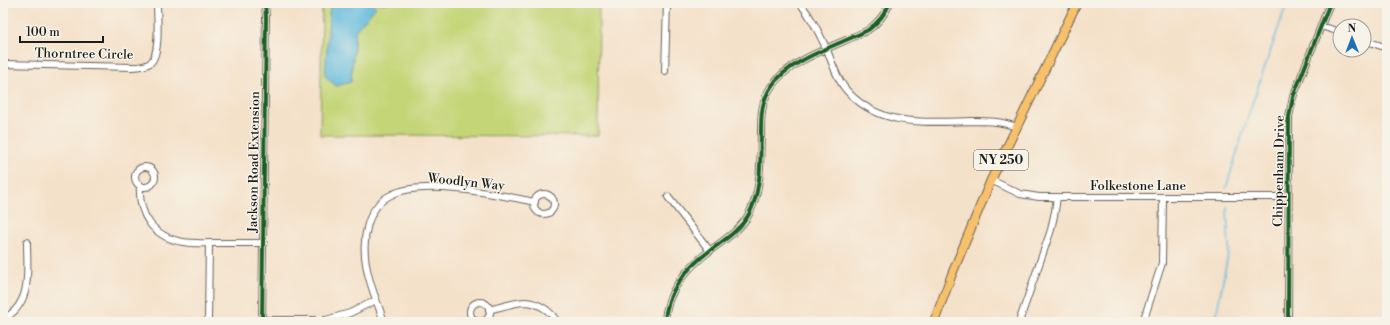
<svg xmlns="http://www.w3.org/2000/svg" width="1390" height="325" font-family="'Libre Bodoni',serif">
  <rect width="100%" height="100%" fill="#f7f3e8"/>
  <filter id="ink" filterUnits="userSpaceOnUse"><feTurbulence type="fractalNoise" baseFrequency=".025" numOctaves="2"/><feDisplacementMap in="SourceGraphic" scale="8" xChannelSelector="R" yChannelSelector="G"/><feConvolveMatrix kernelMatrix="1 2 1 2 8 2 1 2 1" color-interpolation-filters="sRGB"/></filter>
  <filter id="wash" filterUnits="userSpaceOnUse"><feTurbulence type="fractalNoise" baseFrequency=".012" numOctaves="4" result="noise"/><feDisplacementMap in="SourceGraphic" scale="16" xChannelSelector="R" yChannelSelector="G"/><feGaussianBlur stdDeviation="0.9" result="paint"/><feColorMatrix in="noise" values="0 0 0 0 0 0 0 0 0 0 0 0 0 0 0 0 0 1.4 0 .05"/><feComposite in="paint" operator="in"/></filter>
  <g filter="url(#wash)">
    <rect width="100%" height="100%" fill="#f4e1c9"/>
    <path fill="#c4d577" stroke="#70784a" d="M322,3h277l-1,133 -278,-1z"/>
    <path fill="#5fb9dd" stroke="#3e6a7c" d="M330,3h41l5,4 -21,24 -4,51 -15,4 -11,-10z"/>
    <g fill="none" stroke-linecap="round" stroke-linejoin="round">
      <path stroke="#5fb9dd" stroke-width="1.5" d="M1226,188l24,-78 37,-107
        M1215,322l14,-73 -2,-42"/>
    </g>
  </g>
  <g filter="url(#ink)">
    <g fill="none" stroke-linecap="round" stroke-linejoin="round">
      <g stroke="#686159" stroke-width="8">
        <path id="minor" d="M800,3c12,15 19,30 27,47 6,15 11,32 22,43 34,35 79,29 123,28 18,0 27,0 45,6
          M1321,26l19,6
          M1364,40l23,8
          M3,64l129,3c6,0 13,0 18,-4 11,-8 7,-46 7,-60
          M665,71l2,-68
          M135 177a10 10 0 1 1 20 0a10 10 0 1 1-20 0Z
          M991,180l29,14 19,3h249
          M140,185c-2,30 13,52 43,57 11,2 23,1 34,1 16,0 31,0 47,0
          M534 204a10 10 0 1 1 20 0a10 10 0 1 1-20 0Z
          M668,197l42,54
          M470 312a10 10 0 1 1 20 0a10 10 0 1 1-20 0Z
          M489,310c12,-3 26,-8 37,-8 13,1 25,9 31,20
          M3,319c30,-15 24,-49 24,-77
          M262,320h64l24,-7 26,-13
          M208,322l1,-79
          M262,322l4,-305 -1,-14
          M384,322c-6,-19 -15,-37 -18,-58 -4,-24 0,-57 25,-69 31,-17 109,0 144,7
          M665,322c1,-32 23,-55 47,-73 14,-10 29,-20 37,-35 13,-25 11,-53 12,-80 0,-17 0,-32 10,-47 18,-28 68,-42 97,-57 10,-7 17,-16 22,-27
          M1019,322l32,-92 4,-19 2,-14
          M1143,322l19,-59 1,-66
          M1288,322l1,-205 4,-20 37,-94"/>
      </g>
      <g stroke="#686159" stroke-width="10">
        <path id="major" d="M934,322l18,-48 39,-94 86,-177"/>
      </g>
      <use href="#minor" stroke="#fff" stroke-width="6"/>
      <use href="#major" stroke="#f7c06b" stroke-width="8"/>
      <g stroke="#f7f3e8" stroke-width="6">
        <path id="cycleway" d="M262,322l4,-305 -1,-14
          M665,322c1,-32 23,-55 47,-73 14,-10 29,-20 37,-35 13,-25 11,-53 12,-80 0,-17 0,-32 10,-47 18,-28 68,-42 97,-57 10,-7 17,-16 22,-27
          M1288,322l1,-205 4,-20 37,-94"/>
      </g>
      <use href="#cycleway" stroke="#1b5e20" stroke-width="4"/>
    </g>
  </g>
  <g text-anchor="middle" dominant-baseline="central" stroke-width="3" stroke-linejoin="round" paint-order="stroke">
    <rect fill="#f7f3e8" stroke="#5e5c59" stroke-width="1" x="974" y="150" width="54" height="20" rx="3"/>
    <g font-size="12" font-weight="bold" fill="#1c1c1c">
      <text x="1001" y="160">NY 250</text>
    </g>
    <g font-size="13" fill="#1c1c1c" stroke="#f7f3e8">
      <text transform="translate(84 54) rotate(1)">Thorntree Circle</text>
      <text transform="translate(254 162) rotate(-89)">Jackson Road Extension</text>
      <text transform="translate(1279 171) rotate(-89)">Chippenham Drive</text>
      <text transform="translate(466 182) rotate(6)">Woodlyn Way</text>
      <text x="1138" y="186">Folkestone Lane</text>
    </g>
  </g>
  <rect width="1390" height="325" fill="none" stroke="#f7f3e8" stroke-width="16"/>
  <g transform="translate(1352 38) rotate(359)"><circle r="19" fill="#f7f3e8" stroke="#9f9d96"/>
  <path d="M0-3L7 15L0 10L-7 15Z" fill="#1f6fb2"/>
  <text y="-6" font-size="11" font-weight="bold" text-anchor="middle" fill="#1c1c1c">N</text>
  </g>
  <path d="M20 36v6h83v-6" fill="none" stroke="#1c1c1c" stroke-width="2"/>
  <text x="26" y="36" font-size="12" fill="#1c1c1c" stroke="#f7f3e8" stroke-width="3" paint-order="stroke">100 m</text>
</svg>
